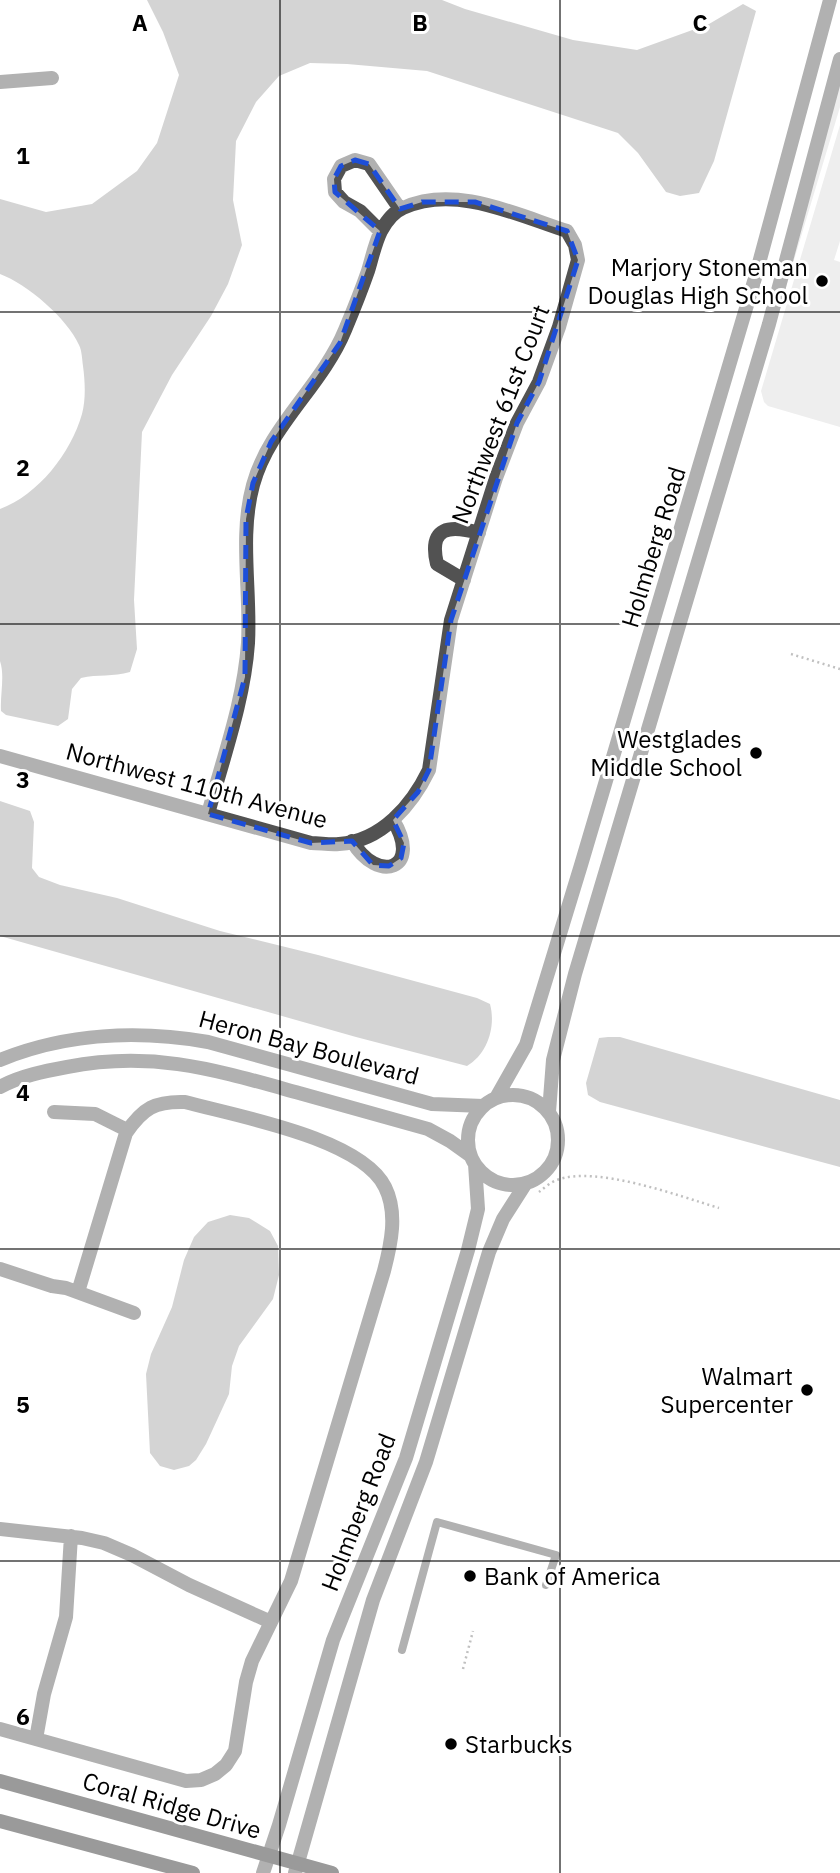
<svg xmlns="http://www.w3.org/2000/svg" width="840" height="1873" font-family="'IBM Plex Sans',sans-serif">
  <rect width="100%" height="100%" fill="#fff"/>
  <path fill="#d9d9d9" d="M840,81v26l-55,183z
    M840,125v116l-6,19 6,2v165l-72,-21 -4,-4 -3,-11z"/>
  <path fill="#a0a0a0" d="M147,0h295l23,9 108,31 64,10 72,-26 34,-20 13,7 -42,150 -15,32 -19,3 -14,-4 -28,-39 -20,-20 -191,-62 -80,-7 -37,-1 -31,13 -23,26 -20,39 -3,59 9,45 -14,39 -17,32 -39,59 -30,57 -8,168 3,49 -7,23c-17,5 -32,2 -49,6l-9,11 -4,30 -10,7 -52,-11 -5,-4c-1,-17 4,-35 -1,-50v-152c38,-14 71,-56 82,-95 4,-15 3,-33 1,-48 -1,-7 -1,-15 -4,-21 -12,-27 -52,-61 -79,-71v-75l46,13 46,-8 45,-33 20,-28 22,-68 -16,-43z
    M0,801l30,10 4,11 -2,46 7,9 21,8 57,13 103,33 98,24 159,43 13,6c6,22 -2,50 -23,62l-111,-29 -356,-101z
    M608,1037h12l220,63v67l-240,-65 -12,-7 -2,-12 13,-45z
    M230,1215l19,3 21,13 8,15 1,29 -6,24 -34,47 -7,20 -3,28 -23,50 -10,16 -7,6 -15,4 -14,-4 -10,-13 -4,-79 5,-20 21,-47 12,-47 10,-23 14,-15z"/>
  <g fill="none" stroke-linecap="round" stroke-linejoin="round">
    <path stroke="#747474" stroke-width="2.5" stroke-dasharray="2 3.5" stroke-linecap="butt" d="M791,654l49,15
      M539,1192c5,-4 12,-10 18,-12 39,-15 122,16 162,28
      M463,1669l10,-38"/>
    <path stroke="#525252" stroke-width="8" d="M402,1650l35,-128 119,33 -10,30"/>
    <path stroke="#525252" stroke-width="14" d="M0,82l52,-4
      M380,231l-20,-20 -16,-9 -9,-10 -1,-13 7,-13 14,-6 14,4 31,45
      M464,580l-27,-16c-9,-38 13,-39 42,-31
      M0,756l311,87c9,0 19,2 28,1 43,-3 73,-39 90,-74l22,-150 45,-142 21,-55 22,-41 20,-55 19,-67 -3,-15 -8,-14c-50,-16 -112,-47 -164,-23 -10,4 -17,14 -22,23 -6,12 -9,27 -13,40 -7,20 -15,40 -23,59 -23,56 -76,96 -92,155 -14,51 -2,106 -5,158 -4,58 -25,115 -40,171
      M352,841c26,44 71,28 41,-21
      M54,1112l41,2 32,16
      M0,1269l52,17 14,2 68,25
      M0,1529l82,9 22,5 28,12 57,30 82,37
      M0,1729l186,52 15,-1 14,-6 11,-9 9,-14 11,-69 6,-21 39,-80 93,-310c7,-27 14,-58 1,-84 -24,-49 -149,-71 -200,-85 -30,-1 -42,6 -59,31l-48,159
      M36,1739l8,-45 22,-77 5,-81"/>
    <path stroke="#525252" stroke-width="14" d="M0,1060c66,-27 139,-30 208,-18l224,62 51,2
      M0,1087c20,-11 45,-16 67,-20 86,-17 149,3 232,26 43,12 86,24 129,36l22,12 21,15
      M468 1140a45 45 0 1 1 90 0a45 45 0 1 1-90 0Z
      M496,1098l30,-53 55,-180 174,-587 75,-278
      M549,1112l4,-52 22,-86 194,-650 71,-265
      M263,1873l16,-48 54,-185 73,-182 62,-208 10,-41 -3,-45
      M295,1873l78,-273 53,-138 63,-210 14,-33 23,-36"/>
    <path stroke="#1f1f1f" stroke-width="14" d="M0,1781l332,92
      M0,1821l193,52"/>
  </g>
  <path d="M0 0H840V1873H0ZM355,160l14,4 31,45 22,-7h53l92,29 11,29 -39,122 -22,41 -66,197 -22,150 -11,22 -25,28 11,23 -3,15 -12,8 -16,-1 -21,-24 -41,2 -103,-29 37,-137 1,-158 7,-36 18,-41 69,-99 40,-112 -45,-39 -1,-13 7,-13z" fill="#fff" fill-opacity=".55" fill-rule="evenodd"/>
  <path fill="none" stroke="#1d4ed8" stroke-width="5" stroke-dasharray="14 9" stroke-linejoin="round" d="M355,160l14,4 31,45 22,-7h53l92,29 11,29 -39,122 -22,41 -66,197 -22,150 -11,22 -25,28 11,23 -3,15 -12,8 -16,-1 -21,-24 -41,2 -103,-29 37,-137 1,-158 7,-36 18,-41 69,-99 40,-112 -45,-39 -1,-13 7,-13z"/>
  <path fill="none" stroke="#000" stroke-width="2" stroke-opacity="0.55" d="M280,0v1873M560,0v1873M0,312h840M0,624h840M0,936h840M0,1249h840M0,1561h840"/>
  <g fill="#000" stroke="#fff" stroke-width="2.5">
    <circle cx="822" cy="281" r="7"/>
    <circle cx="756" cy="753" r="7"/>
    <circle cx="807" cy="1390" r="7"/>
    <circle cx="470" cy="1576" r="7"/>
    <circle cx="451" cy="1744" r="7"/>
  </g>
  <g text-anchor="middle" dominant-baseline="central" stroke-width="6" stroke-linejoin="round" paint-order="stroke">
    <g font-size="24" fill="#000" stroke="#fff" text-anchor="end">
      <text x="808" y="267">Marjory Stoneman<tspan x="808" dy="28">Douglas High School</tspan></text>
      <text x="742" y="739">Westglades<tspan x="742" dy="28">Middle School</tspan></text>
      <text x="793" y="1376">Walmart<tspan x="793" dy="28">Supercenter</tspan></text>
      <text x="484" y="1576" text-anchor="start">Bank of America</text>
      <text x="465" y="1744" text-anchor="start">Starbucks</text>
    </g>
    <g font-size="24" fill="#000" stroke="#fff">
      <text transform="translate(500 414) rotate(-69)">Northwest 61st Court</text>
      <text transform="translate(653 547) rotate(-73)">Holmberg Road</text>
      <text transform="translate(197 785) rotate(15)">Northwest 110th Avenue</text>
      <text transform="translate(309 1047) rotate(15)">Heron Bay Boulevard</text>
      <text transform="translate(358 1512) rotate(-69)">Holmberg Road</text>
      <text transform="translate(172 1805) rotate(16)">Coral Ridge Drive</text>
    </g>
  </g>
  <g font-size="23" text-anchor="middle" font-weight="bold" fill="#000" stroke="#fff" stroke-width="6" stroke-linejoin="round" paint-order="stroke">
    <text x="140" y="31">A</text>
    <text x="420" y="31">B</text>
    <text x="700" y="31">C</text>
    <text x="23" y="164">1</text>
    <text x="23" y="476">2</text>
    <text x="23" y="788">3</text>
    <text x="23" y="1101">4</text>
    <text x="23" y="1413">5</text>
    <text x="23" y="1725">6</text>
  </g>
</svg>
